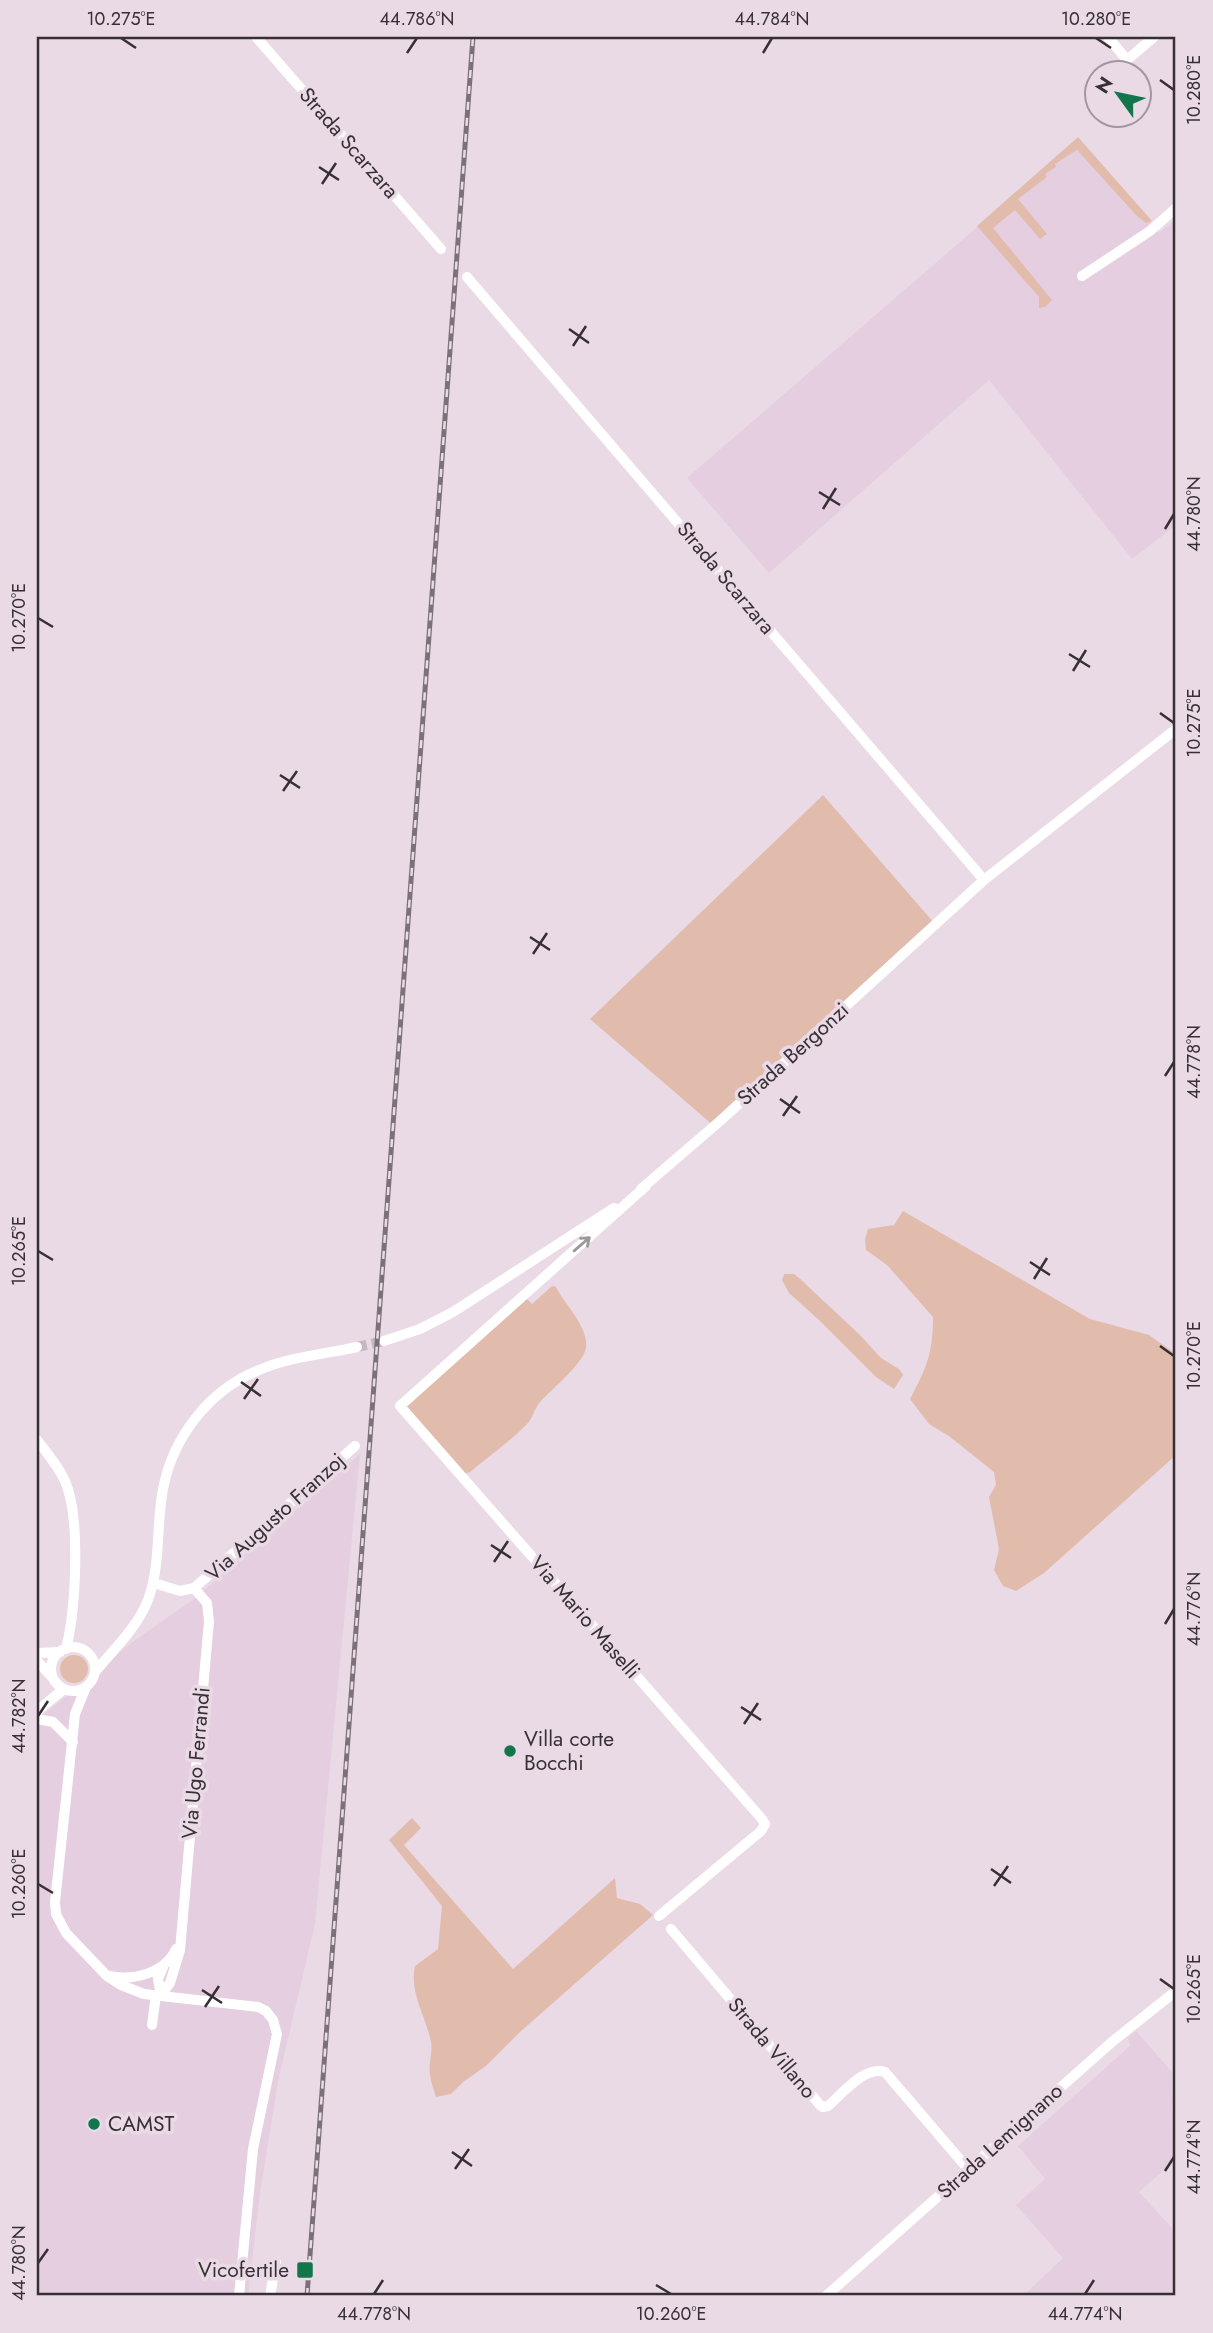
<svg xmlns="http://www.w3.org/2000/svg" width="1213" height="2333" font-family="Jost,sans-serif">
  <rect width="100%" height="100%" fill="#eadae6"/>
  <path fill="#e4cedf" d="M1078,140l81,93 17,-14v306l-44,34 -143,-179 -220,193 -82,-95z
    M360,1454l-45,470 -37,157 -19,119 -11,96h-211v-576l94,-77 63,-44z
    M1136,2031l36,41 1,90 -34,30 35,38 1,65 -152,1 40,-38 -47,-53 29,-26 -27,-33 112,-100 -2,-8z"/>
  <path fill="#e1bcad" d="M1078,137l74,84 -6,2 -9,-7 -60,-66 -22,14 1,3 -11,7 2,3 -29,22 29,35 -7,5 -25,-29 -22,18 59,72 -7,7 -6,1v-11l-62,-71z
    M823,795l112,129 -221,202 -124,-107z
    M903,1211l187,108 59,16 27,19v101l-132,118 -28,18 -13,-5 -9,-16 5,-21 -10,-52 7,-12 -2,-13 -45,-36 -20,-12 -19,-25c17,-32 23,-46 23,-82l-46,-52 -21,-15 -1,-10 3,-11 26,-4z
    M784,1274h10l4,3 62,58 21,23 18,11 4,6 -9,14 -18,-12 -57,-57 -30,-27 -7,-13z
    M552,1286l4,1c9,18 33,40 30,61 -3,16 -34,41 -45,53 -7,7 -7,15 -13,22 -17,18 -39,33 -58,49l-6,2 -59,-68 122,-107 5,5z
    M60 1669a14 14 0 1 1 28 0a14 14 0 1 1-28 0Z
    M412,1818l9,10 -17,17 109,124 102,-91 2,20 23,6 13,11 -133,117 -34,34 -23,16 -12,12 -15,3c-2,-7 -5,-14 -6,-22 -2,-11 3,-22 1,-33 -5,-26 -22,-49 -16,-76l23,-17 4,-43 -53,-66z"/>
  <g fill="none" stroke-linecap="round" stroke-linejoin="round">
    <path stroke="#c6b8c2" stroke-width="10" stroke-dasharray="10 5" stroke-linecap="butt" d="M357,1347l27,-6"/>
    <path stroke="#fff" stroke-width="10" d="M256,37l185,212
      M1108,37l19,23 27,-23
      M1082,276l68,-45 26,-23
      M467,277l517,603
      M646,1186l-246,220 362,413 3,5 -4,7 -102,85
      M641,1189l79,-68 264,-241 192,-151
      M384,1341l36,-12 33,-17 161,-104
      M37,1440c10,13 21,26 28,41 16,37 11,127 1,168
      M154,1583l26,8 14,-3 161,-142
      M51 1669a22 22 0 1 1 44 0a22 22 0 1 1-44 0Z
      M37,1653l23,-1
      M37,1661l15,16
      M95,1672c19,-23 42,-44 53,-72 13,-35 8,-75 15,-111 10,-52 46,-99 96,-119 30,-13 66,-16 98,-23
      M86,1687l-11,27 -20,188 1,12 10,19 41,43 14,9 23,9 114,13 8,4 7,9 4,14 -24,115 -14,147
      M37,1711l27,-22
      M37,1719l16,3 20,20
      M671,1929l149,176 3,2 5,-1c14,-12 37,-41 57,-34l83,97
      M109,1976c25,5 56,-3 67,-27
      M161,1995l9,-12 10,-33 29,-329 -2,-18 -13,-15
      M161,1995l-3,-16 6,-14
      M152,2025l4,-30
      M270,2296l6,-34
      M826,2296l287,-255 63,-50"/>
    <g stroke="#7b7279" stroke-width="5">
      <path id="rail" d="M307,2296l166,-2259"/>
    </g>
    <use href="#rail" stroke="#eadae6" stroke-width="2.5" stroke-dasharray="8" stroke-linecap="butt"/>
  </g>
  <defs><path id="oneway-shaft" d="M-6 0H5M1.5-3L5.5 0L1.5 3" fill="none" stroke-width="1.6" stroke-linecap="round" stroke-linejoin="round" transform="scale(1.75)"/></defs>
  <use stroke="#9a989a" href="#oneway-shaft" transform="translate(582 1244) rotate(-41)"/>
  <path fill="none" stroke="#363034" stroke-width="2.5" d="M121,38l15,10M1096,38l15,10M407,53l10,-15M763,53l9,-15M1160,80l14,10M319,167l20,13M322,184l14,-21M569,329l20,14M573,346l13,-20M819,492l21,13M823,509l13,-21M1165,529l9,-15M38,618l15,9M1069,654l21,13M1073,671l13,-21M1160,713l14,10M280,775l20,13M283,791l14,-20M530,937l20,13M533,954l14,-21M1165,1076l9,-14M780,1099l20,14M783,1116l14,-20M38,1251l15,9M1030,1262l20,13M1034,1279l13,-21M1160,1346l14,10M241,1382l20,14M244,1399l14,-20M491,1545l20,13M494,1562l14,-21M1165,1624l9,-15M741,1707l20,13M38,1716l10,-15M744,1724l14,-21M991,1869l20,14M38,1884l15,9M994,1886l14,-20M1160,1979l14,10M202,1990l20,13M205,2007l14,-21M452,2152l20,14M455,2169l14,-20M1165,2171l9,-14M38,2263l10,-14M656,2285l15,9M374,2294l9,-14M1085,2294l9,-14"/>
  <g fill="#12764d" stroke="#eadae6" stroke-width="2.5">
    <circle cx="510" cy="1751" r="7"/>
    <circle cx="94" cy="2124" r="7"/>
    <rect x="296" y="2261" width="18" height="18" rx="3.5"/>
  </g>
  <g text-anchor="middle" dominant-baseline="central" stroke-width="7" stroke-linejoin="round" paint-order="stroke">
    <g font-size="21" fill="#363034" stroke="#eadae6">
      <text transform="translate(349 143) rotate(49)">Strada Scarzara</text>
      <text transform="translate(726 578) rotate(50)">Strada Scarzara</text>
      <text transform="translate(793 1054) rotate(-42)">Strada Bergonzi</text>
      <text transform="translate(275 1517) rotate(-42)">Via Augusto Franzoj</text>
      <text transform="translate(585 1617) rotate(49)">Via Mario Maselli</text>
      <text transform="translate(196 1763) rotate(-85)">Via Ugo Ferrandi</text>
      <text transform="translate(772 2048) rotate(50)">Strada Villano</text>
      <text transform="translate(1000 2141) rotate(-42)">Strada Lemignano</text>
    </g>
    <g font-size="21" fill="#363034" stroke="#eadae6" text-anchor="start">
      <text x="524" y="1739">Villa corte<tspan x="524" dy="24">Bocchi</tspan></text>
      <text x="108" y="2124">CAMST</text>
      <text x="289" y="2270" text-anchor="end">Vicofertile</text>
    </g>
  </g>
  <rect width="1213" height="2333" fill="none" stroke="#eadae6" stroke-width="77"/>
  <g transform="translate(1118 94) rotate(303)"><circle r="33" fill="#eadae6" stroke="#a2969f" stroke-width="2"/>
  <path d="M0-5L12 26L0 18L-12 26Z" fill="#12764d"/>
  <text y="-10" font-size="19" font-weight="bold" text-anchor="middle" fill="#363034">N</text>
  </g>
  <rect x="38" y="38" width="1136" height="2256" fill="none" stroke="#363034" stroke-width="2.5"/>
  <g font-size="18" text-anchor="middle" fill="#363034">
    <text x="121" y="25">10.275°E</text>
    <text x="417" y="25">44.786°N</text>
    <text x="772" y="25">44.784°N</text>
    <text x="1096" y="25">10.280°E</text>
    <text transform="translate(1194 90) rotate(-90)" y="6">10.280°E</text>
    <text transform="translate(1194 514) rotate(-90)" y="6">44.780°N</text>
    <text transform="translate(19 618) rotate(-90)" y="6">10.270°E</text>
    <text transform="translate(1194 723) rotate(-90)" y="6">10.275°E</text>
    <text transform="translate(1194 1062) rotate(-90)" y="6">44.778°N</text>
    <text transform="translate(19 1251) rotate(-90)" y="6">10.265°E</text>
    <text transform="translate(1194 1356) rotate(-90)" y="6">10.270°E</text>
    <text transform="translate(1194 1609) rotate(-90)" y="6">44.776°N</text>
    <text transform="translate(19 1716) rotate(-90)" y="6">44.782°N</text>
    <text transform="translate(19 1884) rotate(-90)" y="6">10.260°E</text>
    <text transform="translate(1194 1989) rotate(-90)" y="6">10.265°E</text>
    <text transform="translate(1194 2157) rotate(-90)" y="6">44.774°N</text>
    <text transform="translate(19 2263) rotate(-90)" y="6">44.780°N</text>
    <text x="374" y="2320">44.778°N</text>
    <text x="671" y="2320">10.260°E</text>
    <text x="1085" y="2320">44.774°N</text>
  </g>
</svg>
